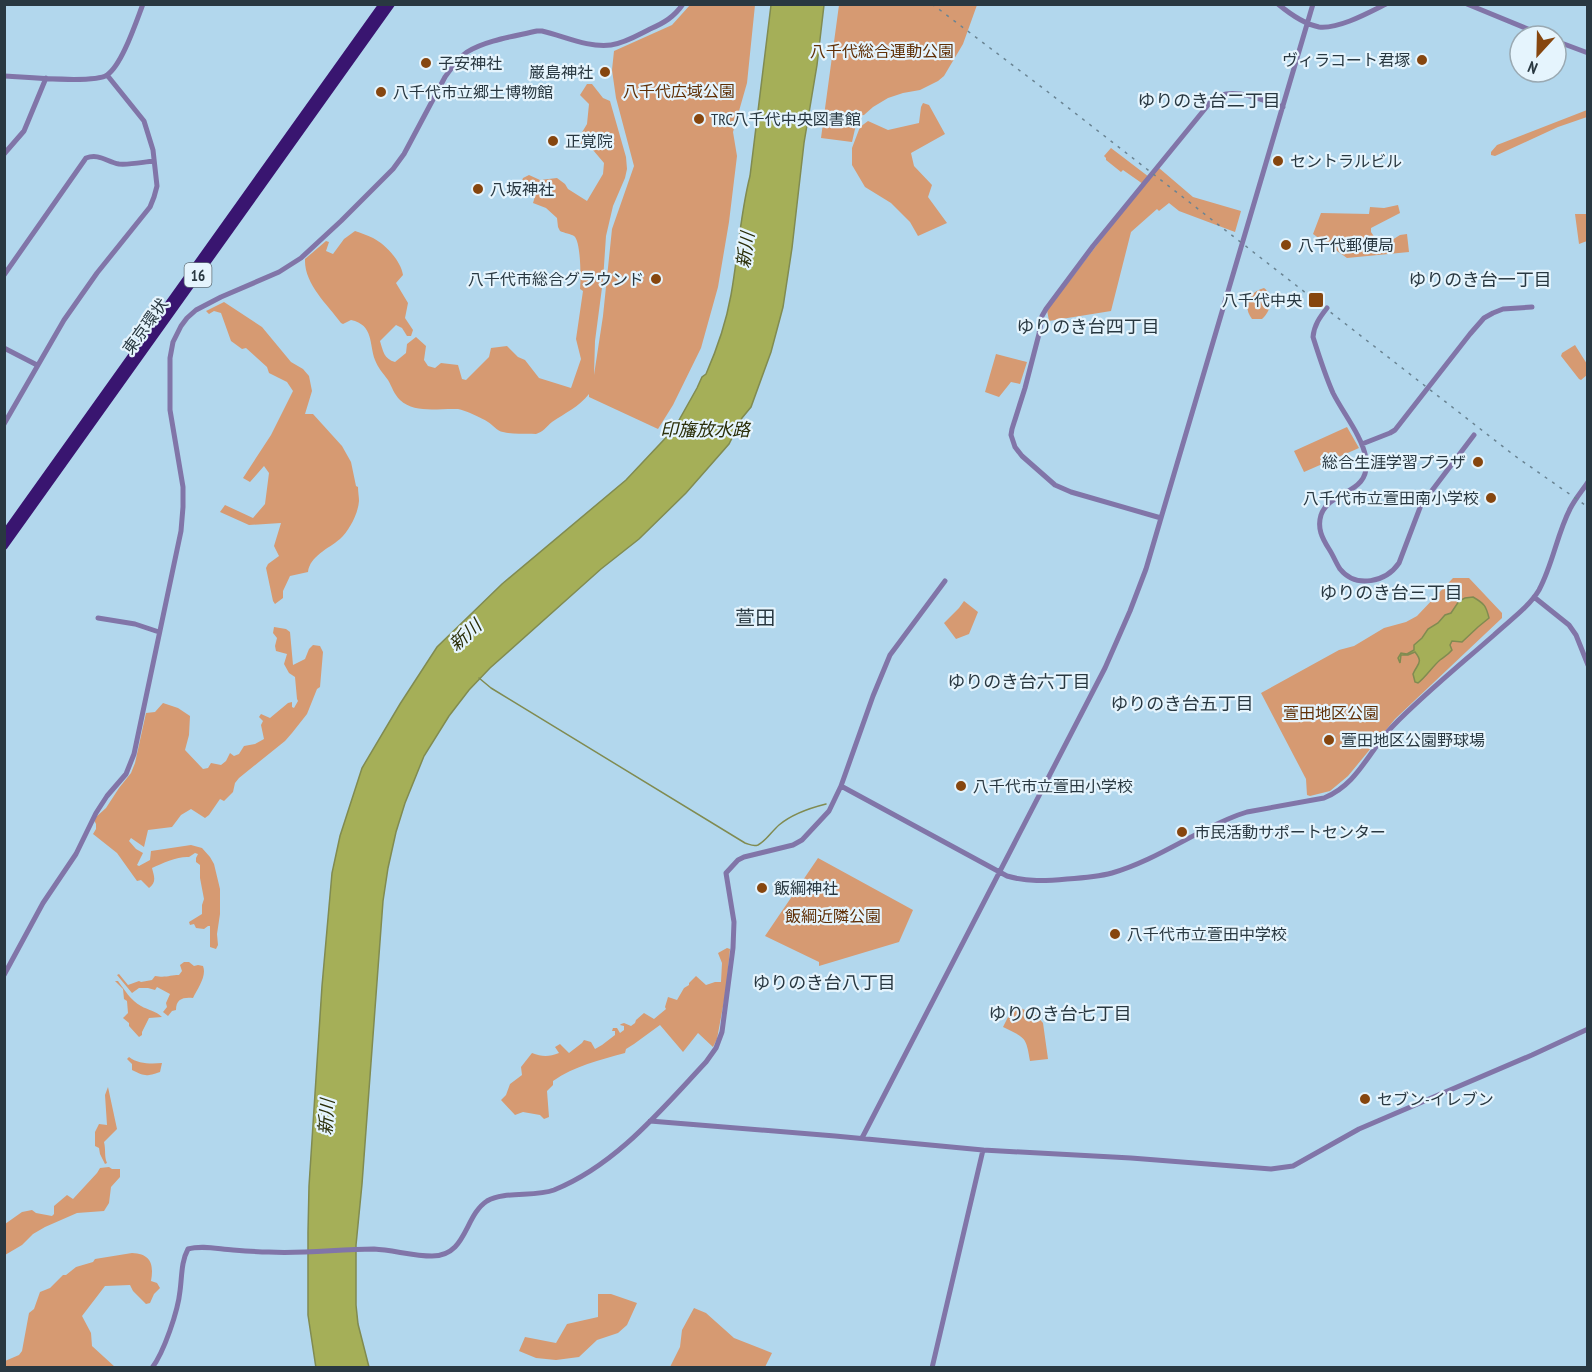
<svg xmlns="http://www.w3.org/2000/svg" width="1592" height="1372" font-family="'PT Sans Narrow','Noto Sans JP',sans-serif">
  <rect width="100%" height="100%" fill="#b2d7ed"/>
  <path fill="#d69a72" d="M690,5h65l-8,78 -14,49 4,24 -8,66 -11,65 -17,61 -28,57 -15,24 -69,-32v-3c-10,13 -24,19 -37,28 -6,5 -9,10 -16,12 -11,-1 -23,1 -33,-2 -6,-1 -10,-7 -15,-10 -6,-4 -23,-12 -30,-13 -19,-1 -43,5 -58,-9 -6,-6 -8,-13 -12,-20 -5,-7 -10,-12 -13,-20 -6,-16 -1,-35 -24,-40l-8,4 -2,-1c-14,-19 -37,-39 -36,-64l21,-18 3,1 -3,9 7,3 11,-15 11,-8c6,2 12,4 18,7 12,6 28,23 30,37l-7,8 12,20 -3,15 8,12 -2,6h-4l-5,-8 -6,-3 -16,16c3,10 4,18 15,21l11,-9 1,-9 9,-7 10,9 -2,14 4,6 7,2 6,-5 17,2 4,14 4,1 23,-23 2,-9 16,-2 11,11 7,3 14,18 32,10 10,-29 -5,-20 7,-48 -3,-2c1,-10 1,-48 -6,-53 -3,-2 -10,-3 -14,-5l-2,-4 -1,-9 -11,-10 -13,-5 3,-10 -6,-4 -7,-1 -2,-4 2,-6 6,-3 11,5 17,-2 8,6 3,5 19,12 16,-27 1,-11 -11,-13 -13,-7 -2,-4 9,-15 2,-20 -9,-9 7,-11h5l11,14 7,3 16,56 1,12 -2,9 -12,28 -7,30 -3,44 -8,61 -1,34 9,-59 9,-87 22,-63 -18,-68 -4,-28 2,-19 58,-26z
    M839,5h138l-14,39 -19,32 -6,5 -18,9 -17,3 -15,5 -15,9 -9,8 -6,1 -6,26 -31,-4z
    M923,103l6,2 16,29 -34,19 3,13 18,19 -4,12 19,26 -29,13 -8,-14 -19,-19 -26,-16 -13,-22v-17l8,-21 8,-6 20,9 31,-7 2,-16z
    M1587,110v7l-29,10 -63,29 -4,-1v-3l6,-7z
    M1111,148l38,29 10,-9 34,29 48,14 -6,21 -56,-21 -10,-8 -10,8 -2,-2 -26,23 -20,79 -62,10 -2,-11 99,-129 -3,3 -20,-14 -2,2 -15,-12v-2l-2,-2z
    M1398,205l2,8 -29,15v4l10,15 19,-12 7,-1 2,18 -62,6 -34,-24 8,-21 48,1 1,-7 14,1z
    M1575,214h12v27l-8,3z
    M1264,288c11,8 7,23 -2,31h-10c-10,-13 -3,-27 12,-31z
    M224,302l38,25 29,35 12,7 6,7 3,15 -7,23h8l29,32 9,16 5,24 2,1c0,5 1,10 1,14 -1,13 -10,30 -19,38 -12,10 -30,17 -32,33l-18,4 -7,15v7l-8,6 -2,-3 -7,-33 2,-4 11,-8 -5,-10 7,-23 -32,2 -29,-13 5,-7 28,13 12,-14 4,-31 -5,-7 -14,16 -7,-4 28,-43 22,-44 -6,-9 -18,-9 -2,-6 -21,-19 -4,1 -11,-8 -10,-28 -7,-2 -5,3 -3,-3z
    M1575,345l12,19v11l-6,5 -2,-1 -18,-23 1,-3z
    M996,354l31,8 -7,22 -9,-2 -12,15 -14,-5z
    M1347,427l12,21 -55,24 -10,-21z
    M1453,578h16l33,35v5l-107,101 -47,57 -18,15 -20,5 -3,-1 -1,-16 -45,-86 78,-43 15,-4 30,-18 22,-6 11,-6z
    M964,601l14,11 -9,22 -13,5 -12,-16 15,-15z
    M274,627l12,2 4,3 3,33 12,-6 4,-10 4,-4 7,1 3,6 -3,35 -3,2 -10,25 -15,19 -7,8 -46,37 -4,5 -2,9 -9,9 -4,-2 -11,16 -4,3 -14,-9 -10,6 -9,12 -24,3 -4,17 -13,-9 -2,3 7,8 7,4 -6,12 2,1 11,-6 1,-9 40,-6 11,3 8,9 4,7 6,25v25l-3,20 1,11 -2,4 -6,-2v-21h-2l-4,3 -8,-1 -2,-4 -4,1 -1,-3 13,-8v-9l2,-6 -4,-21v-13l-4,-3v-4l2,-4 -3,-1 -6,4c-10,-1 -27,6 -37,11 2,8 5,14 -3,20l-8,-8 -4,1 -20,-28 -24,-19 3,-5v-5l-2,-4 2,-3 10,-9 13,-20 12,-15 4,-10 11,-50 9,-1 8,-9 15,5 12,8 -1,19 -4,15 18,19 5,-1 3,-5 10,2 5,-4 4,-8 4,3 5,-2 5,-8 11,-2 9,-5 -3,-14 2,-4 -4,-4 2,-3 9,4 18,-15 4,-1v5l2,1 4,-7 -1,-2 -2,-22 -6,-4 -5,-9 3,-10 -11,-3 -1,-5 2,-8 -4,-5z
    M818,858l95,52 -14,32 -80,24v-4l-54,-26z
    M727,948l3,1 -4,41 -9,49 -4,8 -15,-14 -15,19 -23,-27 -26,19 -8,5 -1,4c-25,7 -51,13 -72,28v4l-6,6 2,26 -5,2 -4,-4 -17,-3 -8,3 -14,-15 5,-5 4,-11 12,-9 -1,-8 11,-14c10,4 17,4 27,0l-4,-6 5,-3 9,9 13,-10 2,-3 7,2 4,7 7,-4 13,-10v-4h-3l1,-3h4l3,5 4,-3v-4l-4,-1 1,-1 3,-1 7,3 4,-3 1,-3 8,-7 10,6 12,-10 -1,-2 3,-10 9,3 7,-12 5,-3v-2l7,-7 10,9 9,-3h6l1,-19 -4,-10z
    M184,962h5l5,4 4,-1 5,1c4,10 -5,22 -10,32 -10,-1 -17,1 -17,12l-4,1 -4,5 -5,-4 4,-5 -1,-4 4,-9 -13,-7 -2,3 -7,-2h-9l-7,5 -15,-18 2,-1 9,11 11,-4 2,1 11,-2 3,-4c11,2 15,-1 24,-1l3,-4 -2,-6z
    M115,981h3c6,8 13,20 23,25 7,4 15,5 21,11l-13,1 -7,14v3l-3,2 -10,-11v-3l-6,-5 5,-5 -1,-12 -3,-2 -1,-10z
    M1014,1005l22,10 7,8 5,36 -18,2c-4,-25 -5,-23 -27,-34z
    M129,1057c9,7 22,7 33,6l-2,9c-15,5 -15,4 -28,-2v-6l-5,-5z
    M108,1087l9,42 -13,13c2,8 0,14 3,21l-2,1 -5,-10 -1,-6 -4,-2v-14l4,-8 8,1 -2,-30z
    M109,1167l3,2h8v8l-9,10 -2,16 -5,8 -27,2 -32,14 -12,7 -11,11 -17,10v-31l17,-12 10,-2 4,3 16,3 2,-2v-8l13,-11 6,4 24,-26 3,-5z
    M132,1253c19,1 22,11 19,28l6,2 3,5 -6,6 -4,9 -4,1 -13,-13 -3,-6 -25,1 -23,30 9,17 1,13 23,21h-110v-6l14,-6 3,-4 7,-38 5,-4 6,-17 10,-4 13,-13h3l10,-8 17,-5 2,-3z
    M598,1294h13l26,9 -10,22 -9,8 -21,7 -18,17 -23,3 -20,-2 -17,-7 6,-14 31,6 11,-19 31,-7z
    M694,1308l12,5 28,25 38,15 -7,14h-95l10,-20 2,-17z"/>
  <path fill="#a5af58" stroke="#808b51" stroke-width="1.5" d="M771,5h53l-7,60 -13,78 -12,105 -9,59 -12,45 -20,55 -9,11 -13,26 -43,49 -47,46 -38,30 -111,99 -21,22 -20,26 -25,40 -19,47 -9,29 -8,36 -5,33 -21,283 -6,61v60l2,19 11,43 -53,1 -8,-53v-83l1,-46 13,-200 10,-113 8,-37 22,-68 38,-64 37,-57 65,-63 124,-104 48,-51 23,-41 5,-11 4,-3c11,-25 20,-51 25,-79 7,-39 9,-80 19,-119z
    M1473,597c12,7 13,9 16,21l-11,9 -16,15 -10,-1 -2,4 2,5c-4,5 -8,7 -12,10 -8,7 -14,17 -22,23l-3,-1 -2,-8c4,-10 11,-11 2,-22l-7,3h-7l-1,8 -2,-5 3,-5 6,1 7,-4v-5l8,-7 6,-9 10,-6 7,-8 6,-2 8,-12 6,-3z"/>
  <g fill="none" stroke-linecap="round" stroke-linejoin="round">
    <path stroke="#808b51" stroke-width="1.5" d="M479,678l12,10 254,155c4,1 8,4 13,2 8,-4 14,-14 21,-20 13,-11 31,-17 47,-21"/>
    <path stroke="#8175a8" stroke-width="5" d="M1278,4c12,10 26,20 41,23 20,2 49,-14 67,-23
      M1467,4l78,32
      M1556,41l32,12
      M4,76c19,1 91,8 103,-1 15,-10 29,-53 36,-71
      M4,154l20,-23 22,-53
      M4,275l82,-117c13,-5 21,4 33,6 11,1 24,-2 35,-3
      M1327,308c-7,9 -13,17 -14,29 6,19 12,38 20,56 10,20 29,43 33,65 5,38 -36,31 -45,57 -4,13 1,23 8,34 4,6 7,14 11,20 16,20 46,13 59,-6l22,-58 53,-70
      M4,348l33,17
      M4,424l60,-104 33,-47 53,-66 4,-10 3,-11 -4,-36 -9,-29 -37,-46
      M1362,444l28,-11 5,-3 75,-96 14,-16 9,-5 10,-4 29,-2
      M1161,518l-90,-26 -16,-7 -33,-29 -7,-9 -4,-12 1,-6 13,-41 14,-54 3,-18 4,-7 47,-63 120,-147c19,-14 50,2 70,8
      M1534,597l35,28 7,10 12,30
      M98,618l37,6 24,8
      M841,786l166,90c20,6 39,5 60,3 15,-1 30,-2 45,-6 45,-13 83,-42 126,-58l9,-3 77,-14c34,-14 44,-46 68,-71 32,-33 68,-62 102,-92 15,-14 35,-28 45,-45 14,-26 18,-56 31,-81 5,-10 12,-18 18,-27
      M4,975l39,-72 33,-49 20,-41 11,-17 19,-22 8,-20 47,-223 2,-24v-20l-13,-77v-52l3,-16 8,-16 6,-8 9,-8 25,-13 58,-25 22,-14 40,-37 52,-52 11,-15 41,-77c6,-8 13,-19 22,-25 19,-12 49,-16 70,-21h5c22,5 46,17 69,14 14,-2 27,-10 39,-16 14,-6 24,-12 33,-25
      M650,1121l185,15 148,14 148,8 140,11 22,-3 66,-37 173,-74 56,-26
      M862,1138l243,-470 25,-57 16,-42 15,-51 152,-514
      M152,1368c12,-16 26,-57 28,-77 2,-14 1,-29 8,-42 14,-4 30,0 45,1 12,1 24,2 36,2 35,2 70,-3 105,-3 19,1 39,7 58,7 35,0 32,-40 55,-55 17,-10 48,-4 67,-11 62,-25 107,-80 152,-128l10,-14 6,-16 11,-84 1,-26 -8,-49 12,-13 6,-3 49,-12 9,-5 27,-29 12,-25 32,-90 17,-41 55,-74
      M932,1368l51,-218"/>
    <path stroke="#391570" stroke-width="8" d="M4,535l379,-531
      M4,546l387,-542"/>
    <path stroke="#6a8493" stroke-width="1.5" stroke-dasharray="3 6" stroke-linecap="butt" d="M932,4l116,88 467,364 73,51"/>
  </g>
  <g fill="#86460f" stroke="#e5f4fd" stroke-width="2">
    <circle cx="1422" cy="60" r="6"/>
    <circle cx="426" cy="63" r="6"/>
    <circle cx="605" cy="72" r="6"/>
    <circle cx="381" cy="92" r="6"/>
    <circle cx="699" cy="119" r="6"/>
    <circle cx="553" cy="141" r="6"/>
    <circle cx="1278" cy="161" r="6"/>
    <circle cx="478" cy="189" r="6"/>
    <circle cx="1286" cy="245" r="6"/>
    <circle cx="656" cy="279" r="6"/>
    <rect x="1308" y="292" width="16" height="16" rx="3"/>
    <circle cx="1478" cy="462" r="6"/>
    <circle cx="1491" cy="498" r="6"/>
    <circle cx="1329" cy="740" r="6"/>
    <circle cx="961" cy="786" r="6"/>
    <circle cx="1182" cy="832" r="6"/>
    <circle cx="762" cy="888" r="6"/>
    <circle cx="1115" cy="934" r="6"/>
    <circle cx="1365" cy="1099" r="6"/>
  </g>
  <g text-anchor="middle" dominant-baseline="central" stroke-width="4.5" stroke-linejoin="round" paint-order="stroke">
    <rect fill="#e5f4fd" stroke="#617079" stroke-width="1.5" x="184.5" y="263" width="27" height="24" rx="4.5"/>
    <g font-size="15" font-weight="bold" fill="#293841">
      <text x="198" y="275">16</text>
    </g>
    <g font-size="16" fill="#603007" stroke="#e5f4fd">
      <text x="882" y="51">八千代総合運動公園</text>
      <text x="679" y="91">八千代広域公園</text>
      <text x="1331" y="713">萱田地区公園</text>
      <text x="833" y="916">飯綱近隣公園</text>
    </g>
    <g font-size="16" fill="#293841" stroke="#e5f4fd" text-anchor="start">
      <text x="1410" y="60" text-anchor="end">ヴィラコート君塚</text>
      <text x="438" y="63">子安神社</text>
      <text x="593" y="72" text-anchor="end">巌島神社</text>
      <text x="393" y="92">八千代市立郷土博物館</text>
      <text x="711" y="119">TRC八千代中央図書館</text>
      <text x="565" y="141">正覚院</text>
      <text x="1290" y="161">セントラルビル</text>
      <text x="490" y="189">八坂神社</text>
      <text x="1298" y="245">八千代郵便局</text>
      <text x="644" y="279" text-anchor="end">八千代市総合グラウンド</text>
      <text x="1302" y="300" text-anchor="end">八千代中央</text>
      <text x="1466" y="462" text-anchor="end">総合生涯学習プラザ</text>
      <text x="1479" y="498" text-anchor="end">八千代市立萱田南小学校</text>
      <text x="1341" y="740">萱田地区公園野球場</text>
      <text x="973" y="786">八千代市立萱田小学校</text>
      <text x="1194" y="832">市民活動サポートセンター</text>
      <text x="774" y="888">飯綱神社</text>
      <text x="1127" y="934">八千代市立萱田中学校</text>
      <text x="1377" y="1099">セブン-イレブン</text>
    </g>
    <g font-size="16" fill="#293841" stroke="#e5f4fd">
      <text transform="translate(145 326) rotate(-54)">東京環状</text>
    </g>
    <g font-size="18" fill="#293841" stroke="#e5f4fd">
      <text x="1209" y="100">ゆりのき台二丁目</text>
      <text x="1480" y="279">ゆりのき台一丁目</text>
      <text x="1088" y="326">ゆりのき台四丁目</text>
      <text x="1391" y="592">ゆりのき台三丁目</text>
      <text x="1019" y="681">ゆりのき台六丁目</text>
      <text x="1182" y="703">ゆりのき台五丁目</text>
      <text x="824" y="982">ゆりのき台八丁目</text>
      <text x="1060" y="1013">ゆりのき台七丁目</text>
    </g>
    <g font-size="18" font-style="italic" fill="#2a2e08" stroke="#e5f4fd">
      <text transform="translate(745 250) rotate(-82)">新川</text>
      <text x="705" y="429">印旛放水路</text>
      <text transform="translate(465 635) rotate(-42)">新川</text>
      <text transform="translate(326 1117) rotate(-86)">新川</text>
    </g>
    <g font-size="20" fill="#293841" stroke="#e5f4fd">
      <text x="755" y="618">萱田</text>
    </g>
  </g>
  <rect width="1592" height="1372" fill="none" stroke="#293841" stroke-width="12"/>
  <g transform="translate(1538 54) rotate(202)"><circle r="28" fill="#e5f4fd" stroke="#9aa9b2" stroke-width="1.5"/>
  <path d="M0-4.5L10 22L0 15L-10 22Z" fill="#86460f"/>
  <text y="-9" font-size="16" font-weight="bold" text-anchor="middle" fill="#293841">N</text>
  </g>
</svg>
